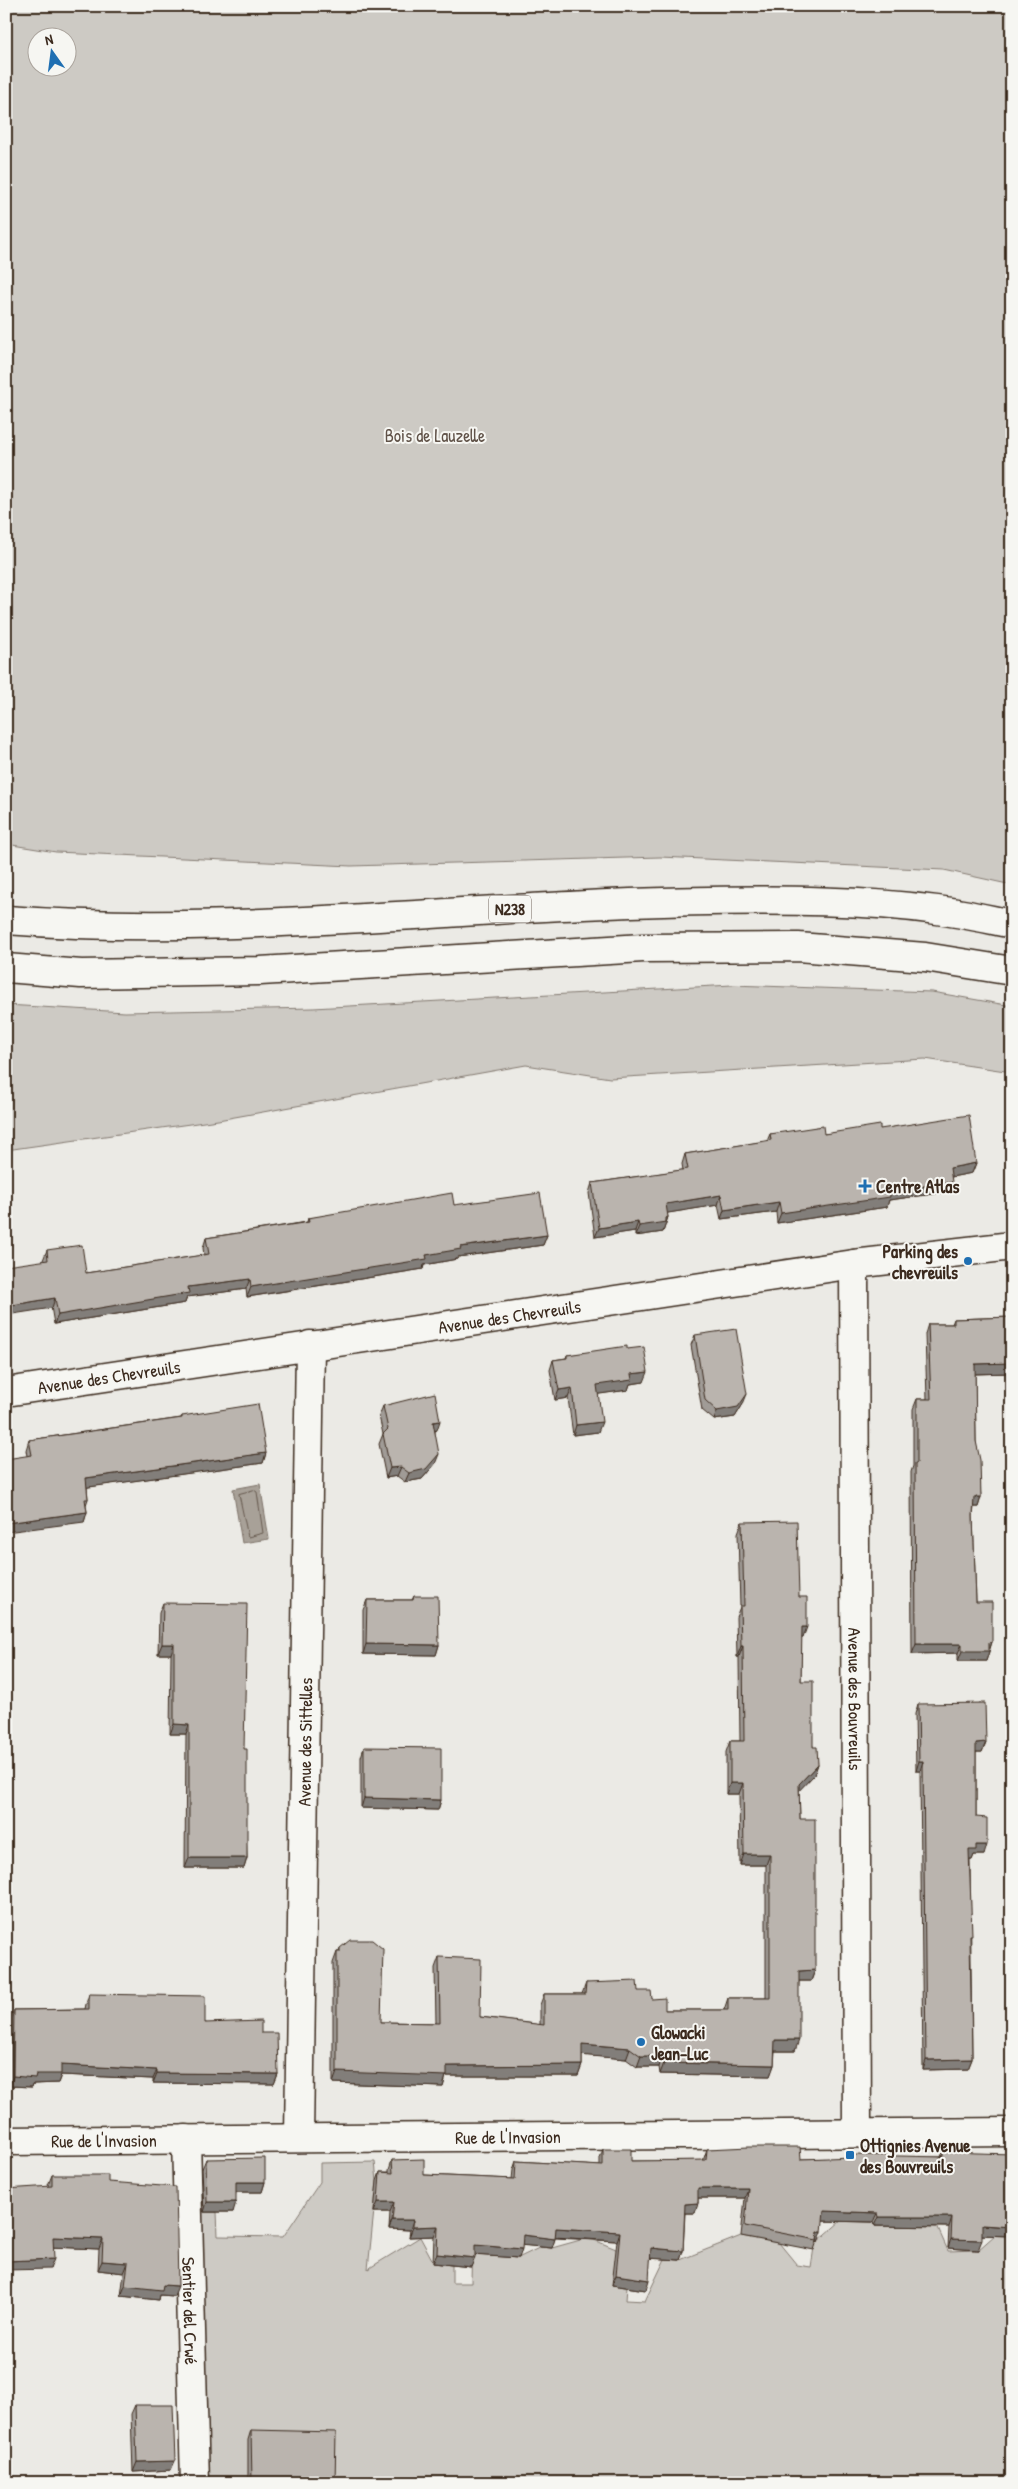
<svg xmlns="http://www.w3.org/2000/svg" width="1018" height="2489" font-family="'Patrick Hand',sans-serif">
  <rect width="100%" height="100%" fill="#ebeae5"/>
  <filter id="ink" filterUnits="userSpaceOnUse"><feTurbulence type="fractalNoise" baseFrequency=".02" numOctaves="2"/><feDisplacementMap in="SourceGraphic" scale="10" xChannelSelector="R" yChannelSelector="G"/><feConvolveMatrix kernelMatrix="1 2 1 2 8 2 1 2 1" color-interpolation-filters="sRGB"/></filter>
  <g filter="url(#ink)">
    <path fill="#cdcac4" stroke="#847a71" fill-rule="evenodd" d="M6,6h1006v879l-68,-15 -284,-13 -309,9 -295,-14 -50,-8zM38,38h30v30h-30z
      M732,985l200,7 80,14v66l-87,-13 -315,19 -84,-13 -308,55 -212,30v-145l119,7 188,-4z
      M375,2162l2,19 -9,88 52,-32 14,26 18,2v18h19l1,-48 35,22 11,1 23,-11 11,1 32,-9 10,1 22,9 11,38 -1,13 19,1 20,-42 15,1 61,-24 38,7 18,22 14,2 4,-26h3l23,-20 33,1 1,4 61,-2 12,27 30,-1 17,-15 17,-3v251h-804l-12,-278 7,-1v8h14l1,24 65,1 37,-55v-19z"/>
    <path fill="#a8a198" stroke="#7c7167" d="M260,1484l9,55 -27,4 -9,-54z"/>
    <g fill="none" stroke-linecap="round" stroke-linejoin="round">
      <path stroke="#675a4f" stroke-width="1" d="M254,1490l3,2 6,41 -15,4 -9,-43z"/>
      <g stroke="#3b2a1e" stroke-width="31">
        <g id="minor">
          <path id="s1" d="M854,1264l3,869"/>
          <path id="s2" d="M6,1392l848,-128 158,-18"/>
          <path id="s3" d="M299,2138l11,-793"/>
          <path id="s4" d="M186,2139l9,344"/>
          <path id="s5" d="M6,2141l1006,-9"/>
        </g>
      </g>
      <g stroke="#3b2a1e" stroke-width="31">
        <path id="trunk" d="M6,920c234,18 469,-16 703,-19 76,-1 153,-1 228,9 25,3 50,9 75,14
          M6,968l75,6 179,-3 383,-23 155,-1 127,10 87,14"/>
      </g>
      <use href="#minor" stroke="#f6f6f2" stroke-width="28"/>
      <use href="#trunk" stroke="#f6f6f2" stroke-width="28"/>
    </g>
    <path fill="#a09b96" stroke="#3b2a1e" d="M880,1129l96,34 -4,10 -21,4 -3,15 -59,8 -2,7 -110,16 -1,-11 -55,7 -3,-14 -51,8 1,4 -5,15 -28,4v-5l-40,6 -6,-44 3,-10 91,-13 -1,-6 3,-10 82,-13 3,-7h54z
      M454,1205l93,30 -4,10 -85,12 -1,2 -33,6 -1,4 -150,24 -26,4 -1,-8 -59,8 -2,6 -131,21 -11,-64 4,-10 39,23 118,-18 -1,-7 3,-10 101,-16 1,-4z
      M1012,1317v52l-2,4 -35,1 1,67 5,56 -3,10h-4l-1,9 3,86 16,40 -6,19h-28v-8l-46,1 -1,-182 2,-6v-57l4,-10h10l-2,-65 3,-10h24l2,-5z
      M695,1335l48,69 -8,13 -21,3 -12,-10 -11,-65z
      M627,1349l17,33 -14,2 -2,6 -30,4v38l-25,3 -5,-37 -13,2 -5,-30 3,-10 13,-2 1,-3z
      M383,1406l54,24 -2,1v33l-13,15 -17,3 -8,-6 -11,2 -7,-34 4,-10 -4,-18z
      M182,1416l84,37 -3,10 -176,24 1,12 -2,6 1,7 -3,10 -57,-66 -1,-6 3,-10 152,-22z
      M742,1522l57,75 4,41h-2v43l12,66 5,17 -4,11 -15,15 1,29 15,151 -4,11h-12l-4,70h-20l-1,14 -4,11 -110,-2 -1,-7h-22l-11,-8 -44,-4v10l-4,11h-132l-3,11 -110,-4v-120l4,-11h2l1,-4 41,74 55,1 -1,-55 4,-11 41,60 60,8v-20l4,-11h38l4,-11 52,8 14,8 13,11h59l4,-12h38v-133h-26l-1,-71h-13v-42l4,-11h10l-1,-84h-2l-1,-40 4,-10 -2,-74z
      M414,1596l25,49 -3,10 -73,-1v-44l4,-10h45z
      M163,1603l81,146 3,109 -3,10h-59l1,-134h-16l1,-80h-13l1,-41z
      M918,1704l68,38 -4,10h-6v65l8,38h-10l-2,5h-2l2,199 -4,10 -45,1 -3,-299h-4l-1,-57z
      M364,1747l77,53 -3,10 -77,-2v-51z
      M89,1994l116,29 56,10 17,41 -4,10 -121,-1v-4l-92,-4 -3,8 -25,1 -1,3 -22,-1 1,-66 3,-10 71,-1 1,-5z
      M603,2149l28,12h72l4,-12 94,10 140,-2 2,-5 68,84 -29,-1 -4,15 -30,-2 1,-21 -74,-1 -1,-4 -51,-1 -5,21 -1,-1 -3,9 -73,-14 4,-38h-47v5l-3,10h-10l-2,38 -3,9 -30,-2 -4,32 -34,-5 5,-44 -62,-3 -3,10 -30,-3 -3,13 -44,-3 -4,12 -38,-4 1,-27 -25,1 1,-7 -21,-1 1,-17h-16l3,-31 3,-9h9v-2l3,-10 32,15 88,4 1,-9 3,-9 84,5v-8z
      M206,2159l59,23 -3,10h-26l-3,20h-29l-2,-43z
      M52,2175l56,7 66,114 -14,-1 -1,5 -38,-4 3,-23 -26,-3 1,-21 -46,-2 -3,22 -2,-84z
      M135,2405l36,65 -38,2 -2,-58z
      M251,2430l84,53h-87v-43z"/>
    <path fill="#827e7a" stroke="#3b2a1e" d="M976,1163l-4,10 -26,5 4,-10z
      M952,1182l-4,10 -59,8 -2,7 -110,16 4,-10 108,-22z
      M721,1195l-3,10 -56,9 4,-10z
      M779,1202l-3,10 -55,7 3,-9z
      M668,1217l-5,15 -28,4 4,-10z
      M638,1222l-3,9 -40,6 4,-9z
      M547,1235l-4,10 -85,12 -1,2 -33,6 -1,4 -176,28 4,-10 175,-32 34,-8z
      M250,1279l-4,10 -59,8 -2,6 -131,21 4,-9 130,-28z
      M55,1298l-3,10 -46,7v-9z
      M1012,1363v6l-2,4 -39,1 4,-10z
      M648,1372l-4,10 -14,2 -2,6 -35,5 4,-10 34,-11z
      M572,1388l-4,10 -13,2 4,-10z
      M747,1394l-4,10 -8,13 -21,3 3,-9z
      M440,1421l-3,9 -7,2 3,-10z
      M602,1422l-4,10 -25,3 3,-10z
      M266,1453l-3,10 -181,25 4,-10z
      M439,1454l-4,10 -13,15 -17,3 4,-9z
      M401,1467l-4,9 -11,2 4,-10z
      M974,1497h7l-3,10h-7z
      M87,1512l-3,10 -78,10v-9z
      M802,1627h5l-4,11h-5z
      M992,1642l-6,19h-28l4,-10z
      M162,1644h12l-3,10h-13z
      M366,1644l73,1 -3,10 -73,-1z
      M916,1644h46l-4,9 -46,1z
      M741,1646h2l-4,11h-2z
      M174,1724l15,1 -3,9h-16z
      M986,1742l-4,10h-9l3,-9z
      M919,1761h4l-3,10h-4z
      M818,1764l-4,11 -19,20 4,-11z
      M730,1783h13l-4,11h-13z
      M364,1798l77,2 -3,10 -77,-2z
      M976,1845h11l-3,10h-10l-2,5h-6l3,-10z
      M744,1854h26l-4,11h-26z
      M189,1858h58l-3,10h-59z
      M815,1970l-4,11h-16l4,-10z
      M775,2040h24l-4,11h-24z
      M582,2044l48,4 -4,11 -48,-4z
      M641,2056h22l-4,11h-22z
      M972,2059l-4,10 -45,1 3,-10z
      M664,2063l110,2 -4,11 -110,-2z
      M61,2065l96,5 -4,9 -92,-4 -3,8 -25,1 -1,3 -22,-1 3,-10 23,-2z
      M582,2065l-4,11h-132l-3,11 -110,-4 4,-11 110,-6z
      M157,2073l121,1 -4,10 -121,-1z
      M236,2182h29l-3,10h-29z
      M698,2188h50l-3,10h-50z
      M207,2202h29l-3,10h-29z
      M378,2202h16l-4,10h-16z
      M698,2203l-3,10h-13l3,-9z
      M824,2211l54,2 -4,9 -53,-1z
      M879,2217h73l-3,10 -74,-1z
      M392,2220h21l-3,10 -21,-1z
      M982,2225l30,2v6l-1,3 -32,-1z
      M438,2226l-4,10 -25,1 4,-10z
      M556,2228l64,4 -3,9 -64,-4z
      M818,2232h4l-4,10 -1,-1z
      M523,2235l32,4 -3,9 -33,-3z
      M53,2237l50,2 -4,10 -50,-2z
      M951,2239l31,1 -4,10 -30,-2z
      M475,2245l47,4 -3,9 -48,-3z
      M651,2248l32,3 -3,9 -33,-2z
      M437,2254l38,4 -4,9 -38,-4z
      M54,2259l-4,10 -44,1v-9z
      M102,2261l26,2 -4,10 -26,-3z
      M616,2275l33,5 -3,10 -34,-5z
      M163,2285l15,1 -4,10 -14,-1 -1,5 -38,-4 4,-10z
      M175,2461l-4,9 -38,2 4,-10z"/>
    <path fill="#bab4ae" stroke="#3b2a1e" d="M969,1115l7,48 -26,5 2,14 -63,9 1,6 -109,16 -2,-11 -55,8 -3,-15 -55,9 2,13 -2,1v4l-27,4 -1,-4 -39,6 -7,-45 96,-14 -3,-15 86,-14 -1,-6 53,-8 1,8 56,-9v4z
      M452,1193l2,12 86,-12 7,42 -87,12 1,2 -35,6 1,4 -151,24 -25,4 -1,-8 -62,8 1,6 -131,22 -3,-17 -49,8v-40l42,-6 -1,-10 35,-5 4,28 123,-19 -3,-16 103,-16 -1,-4z
      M1012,1317v46l-37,1 1,77 4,19 1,37h-7l-1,19 3,86h16v40l-3,1v8h-27v-7h-46l-1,-181h2v-64h14l-3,-75h26v-5z
      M736,1329l11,65 -9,13 -21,4 -12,-11 -10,-65z
      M627,1346v3l17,-2 4,25 -17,2 1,6 -35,5 5,37 -26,3 -4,-37 -13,2 -6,-30 14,-2v-3z
      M435,1393l5,28 -7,1 6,32 -13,15 -17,4 -8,-6 -11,1 -7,-34 5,-5 -5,-23z
      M258,1404l8,49 -180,25 2,21h-3l2,13 -81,11v-64l26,-4 -3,-15 153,-22v-2z
      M797,1521l2,76h8v30h-5l-1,54h12v66h4l1,17 -19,20 1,35h15v151l-16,1v69h-24l-1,25 -110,-2 -1,-7h-22l-11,-8 -48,-4v21l-135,1v10l-110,-4v-120h3v-4l10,-8h22l11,9 -2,73 59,1 -1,-66 42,2 -1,58 64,8v-31h41l1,-11 51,-2 1,10h13l1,8 13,-1v12h63v-12h42v-144h-26l-1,-71h-13v-42h14l-1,-95h-2l-1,-40h4l-2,-84z
      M414,1596h24l1,49 -73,-1 1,-44h46z
      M163,1603l84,1 -3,145h3v109h-58v-133l-15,-1v-80h-12z
      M985,1703l1,39 -10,1v74l11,1v27h-11v5h-7l3,85h-2l2,124 -46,1 -3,-299h-4l-1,-57z
      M364,1747l77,1v52l-77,-2z
      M89,1994l116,2v27l56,-2v12h16l1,41 -121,-1v-3l-96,-5v9h-25l-1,4 -22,-2 1,-66 75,-1z
      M749,2147h51l1,12 52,-2 1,-2 89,2v-5l69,2v73l-30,-2v15l-31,-1 1,-22h-73l-1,-4 -54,-2 -2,21h-4l-1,8 -72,-14 3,-38h-50v15l-13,1 -2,47 -32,-3 -2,32 -33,-5 4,-43 -64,-4 -1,11 -32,-4 -1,14 -47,-4v13l-38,-4 1,-28 -25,1v-7h-21l2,-18h-16l2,-30 13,1 -1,-13 32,-1v16l91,4 1,-18 87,5v-17h28v12l75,-1 1,-11z
      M265,2158v24h-29v20h-29l-1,-43z
      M52,2175h56v7l68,5 2,99 -15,-1 -1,5 -37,-4 3,-23 -26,-2 1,-22 -50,-2 1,22 -48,2v-72l46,-3z
      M135,2405h38l2,56 -38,1z
      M251,2430l85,2 -1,51h-83z"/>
  </g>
  <g fill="#1f6fb2" stroke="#f6f6f2" stroke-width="2">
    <path d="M862.5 1178.5h5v5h5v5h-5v5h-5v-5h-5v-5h5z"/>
    <circle cx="968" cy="1261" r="5"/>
    <circle cx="641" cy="2042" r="5"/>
    <rect x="845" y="2150" width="10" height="10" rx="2.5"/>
  </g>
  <g text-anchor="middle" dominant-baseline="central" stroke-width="4" stroke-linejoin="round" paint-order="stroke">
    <rect fill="#f6f6f2" stroke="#73675e" stroke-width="1" x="489" y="895.5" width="42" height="27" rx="4"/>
    <g font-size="16" font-weight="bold" fill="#3b2a1e">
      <text x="510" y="909">N238</text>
    </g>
    <g font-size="18" fill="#605248" stroke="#f6f6f2">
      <text x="435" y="435">Bois de Lauzelle</text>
    </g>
    <g font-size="18" font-weight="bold" fill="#3b2a1e" stroke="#f6f6f2" text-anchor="start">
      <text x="876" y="1186">Centre Atlas</text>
      <text x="958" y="1251" text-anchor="end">Parking des<tspan x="958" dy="21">chevreuils</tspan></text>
      <text x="651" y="2032">Glowacki<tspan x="651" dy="21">Jean-Luc</tspan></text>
      <text x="860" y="2145">Ottignies Avenue<tspan x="860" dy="21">des Bouvreuils</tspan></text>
    </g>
    <g font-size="18" fill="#3b2a1e" stroke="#f6f6f2">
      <text stroke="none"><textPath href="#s2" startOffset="509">Avenue des Chevreuils</textPath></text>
      <text stroke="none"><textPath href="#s2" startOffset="104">Avenue des Chevreuils</textPath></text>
      <text stroke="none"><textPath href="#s1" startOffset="435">Avenue des Bouvreuils</textPath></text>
      <text stroke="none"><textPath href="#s3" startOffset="396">Avenue des Sittelles</textPath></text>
      <text stroke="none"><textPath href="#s5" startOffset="502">Rue de l'Invasion</textPath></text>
      <text stroke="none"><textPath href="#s5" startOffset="98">Rue de l'Invasion</textPath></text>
      <text stroke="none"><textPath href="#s4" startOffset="172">Sentier del Crwé</textPath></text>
    </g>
  </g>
  <rect width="1018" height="2489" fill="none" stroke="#f6f6f2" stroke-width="25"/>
  <rect x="12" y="12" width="993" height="2464" fill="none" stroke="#3b2a1e" stroke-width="2" filter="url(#ink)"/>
  <g transform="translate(52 52) rotate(346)"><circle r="24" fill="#f6f6f2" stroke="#aba49d"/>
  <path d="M0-4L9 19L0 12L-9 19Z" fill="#1f6fb2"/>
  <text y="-8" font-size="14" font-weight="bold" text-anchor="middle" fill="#3b2a1e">N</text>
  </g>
</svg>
